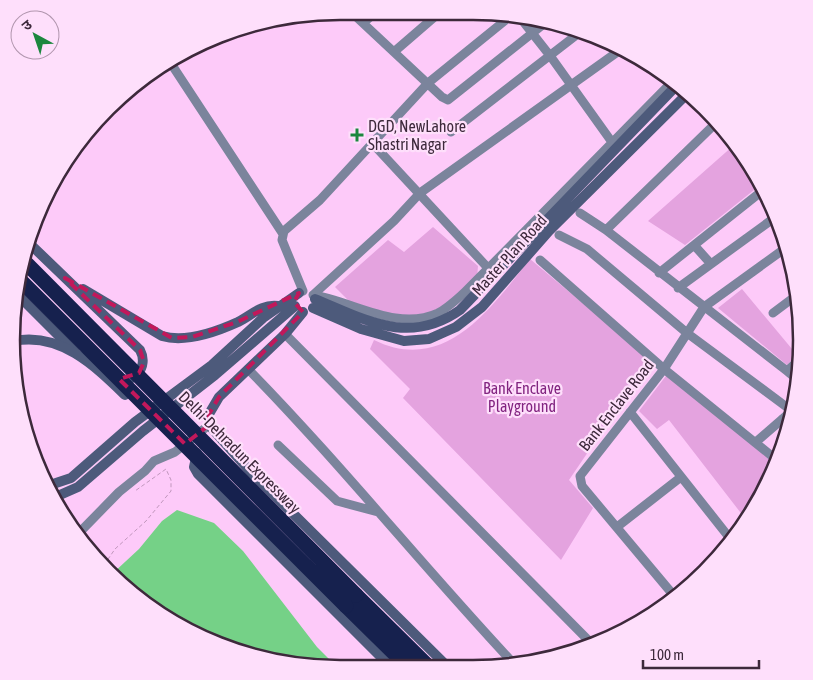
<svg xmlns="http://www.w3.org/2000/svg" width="813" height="680" font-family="'Asap Condensed','Noto Sans Devanagari',sans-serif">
  <rect width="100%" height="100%" fill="#fdcaf9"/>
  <path fill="#e4a3df" d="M734,145l25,41 -74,59 -37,-24z
    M433,227l45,39 -1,12 -37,34 -29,7 -33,-6 -29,-12 -14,-14 53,-47 16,12z
    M530,259l125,105 -48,60 -38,56 24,28 -32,52 -158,-162 7,-9 -40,-40 4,-9c71,35 117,-32 156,-81z
    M742,289l55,66 -10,10 -69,-57z
    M669,372l108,93 -30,56 -78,-101 -12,9 -18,-18z"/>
  <path fill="#75d187" d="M177,510l37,13 29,28 74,96 21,21c-76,0 -175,-36 -226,-94l27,-25 23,-28z"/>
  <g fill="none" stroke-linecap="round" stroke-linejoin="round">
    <path stroke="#c197bd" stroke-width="1" stroke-dasharray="4 2.5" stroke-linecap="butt" d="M104,565l11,-16 31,-28 25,-30v-11l-5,-11 -31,22"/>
    <path stroke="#7b849c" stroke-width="9" d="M350,11l92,86 6,3 97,-77
      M518,15l33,42 63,88
      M363,23l13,-11
      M395,51l44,-38
      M170,62l113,172
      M451,132l128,-99
      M373,144l115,124
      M580,213l26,17 181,141 13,-12
      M606,230l112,-109
      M559,235l28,14 100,84 105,78
      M694,245l17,19
      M540,260l124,109 114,92
      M659,273l103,-82
      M678,288l99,-72
      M303,291l-21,-51 2,-9 36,-31 108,-117 85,-69
      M313,295c39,6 84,37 125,18 10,-5 19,-14 27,-21l209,-212
      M313,295l81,-74 26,-28 203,-145
      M773,313l24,-18
      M285,334l308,311
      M248,369c93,95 176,199 267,296
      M787,371l11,9
      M630,412l102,129
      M782,419l6,8
      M756,442l38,-33
      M278,445l59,56 41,11
      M617,527l64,-50
      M77,535l42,-43 26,-21 9,-10 21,-9 34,-27
      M675,597l-93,-111 -2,-10 84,-107 40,-62 83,-60"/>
    <path stroke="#4d5a7b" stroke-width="10" d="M29,243l111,107c9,17 -6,35 -24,28
      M83,289l79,47c24,7 54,-4 76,-14 14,-7 23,-18 40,-16
      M15,292l60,60
      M315,299c51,21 94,47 145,11l218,-226
      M313,308l48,21 43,12 25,-2 27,-12 26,-20 67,-76 139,-138
      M303,312l-18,22 -66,63 -10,17v11l40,45 201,199
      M197,453l-3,14 4,7 194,194
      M47,486l24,-8 64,-56 77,-57 51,-47 36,-25
      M53,498l25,-11 65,-56 72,-56 80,-69"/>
    <path stroke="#16214e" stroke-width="15" d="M356,595l75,74
      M346,606l63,62"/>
    <path stroke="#4d5a7b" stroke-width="10" d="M14,341c46,-9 80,24 111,54"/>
    <path stroke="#16214e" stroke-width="15" d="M24,261l332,334
      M19,279l327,327"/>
  </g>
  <path fill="none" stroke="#c2185b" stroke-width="4" stroke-dasharray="10 6" stroke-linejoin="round" d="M65,278l107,60 20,-1 45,-15 62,-29 -5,9 9,10 -84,85 -10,17v11l-24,19 -66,-65 20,-6 5,-11 -4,-12z"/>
  <path fill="#1c873e" stroke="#fedffb" stroke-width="2" d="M354.5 127.5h5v5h5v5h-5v5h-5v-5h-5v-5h5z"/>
  <g text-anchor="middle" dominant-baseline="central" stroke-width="4.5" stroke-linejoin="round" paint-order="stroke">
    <g font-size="16" fill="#3d293b" stroke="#fedffb" text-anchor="start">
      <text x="368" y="126">DGD, NewLahore<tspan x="368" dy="18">Shastri Nagar</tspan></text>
    </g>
    <g font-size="16" fill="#3d293b" stroke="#fedffb">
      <text transform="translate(509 255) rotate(-48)">Master Plan Road</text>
      <text transform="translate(616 405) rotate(-52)">Bank Enclave Road</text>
      <text transform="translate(240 452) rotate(45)">Delhi-Dehradun Expressway</text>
    </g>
    <g font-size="16" fill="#822480" stroke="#fedffb">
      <text x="522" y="388">Bank Enclave<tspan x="522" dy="18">Playground</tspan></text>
    </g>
  </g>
  <path d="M0 0H813V680H0ZM340 20H473A320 320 0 0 1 793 340V340A320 320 0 0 1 473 660H340A320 320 0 0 1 20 340V340A320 320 0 0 1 340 20Z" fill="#fedffb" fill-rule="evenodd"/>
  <path fill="none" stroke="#3d293b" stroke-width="2.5" d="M340 20H473A320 320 0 0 1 793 340V340A320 320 0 0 1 473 660H340A320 320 0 0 1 20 340V340A320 320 0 0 1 340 20Z"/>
  <g transform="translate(35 35) rotate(320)"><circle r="24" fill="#fedffb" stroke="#b196ae"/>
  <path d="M0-4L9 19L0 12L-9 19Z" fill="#1c873e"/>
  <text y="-8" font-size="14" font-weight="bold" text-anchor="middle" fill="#3d293b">उ</text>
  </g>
  <path d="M643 660v8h116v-8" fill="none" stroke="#3d293b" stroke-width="2.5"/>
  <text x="650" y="660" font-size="15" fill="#3d293b" stroke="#fedffb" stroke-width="4" paint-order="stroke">100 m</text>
</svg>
